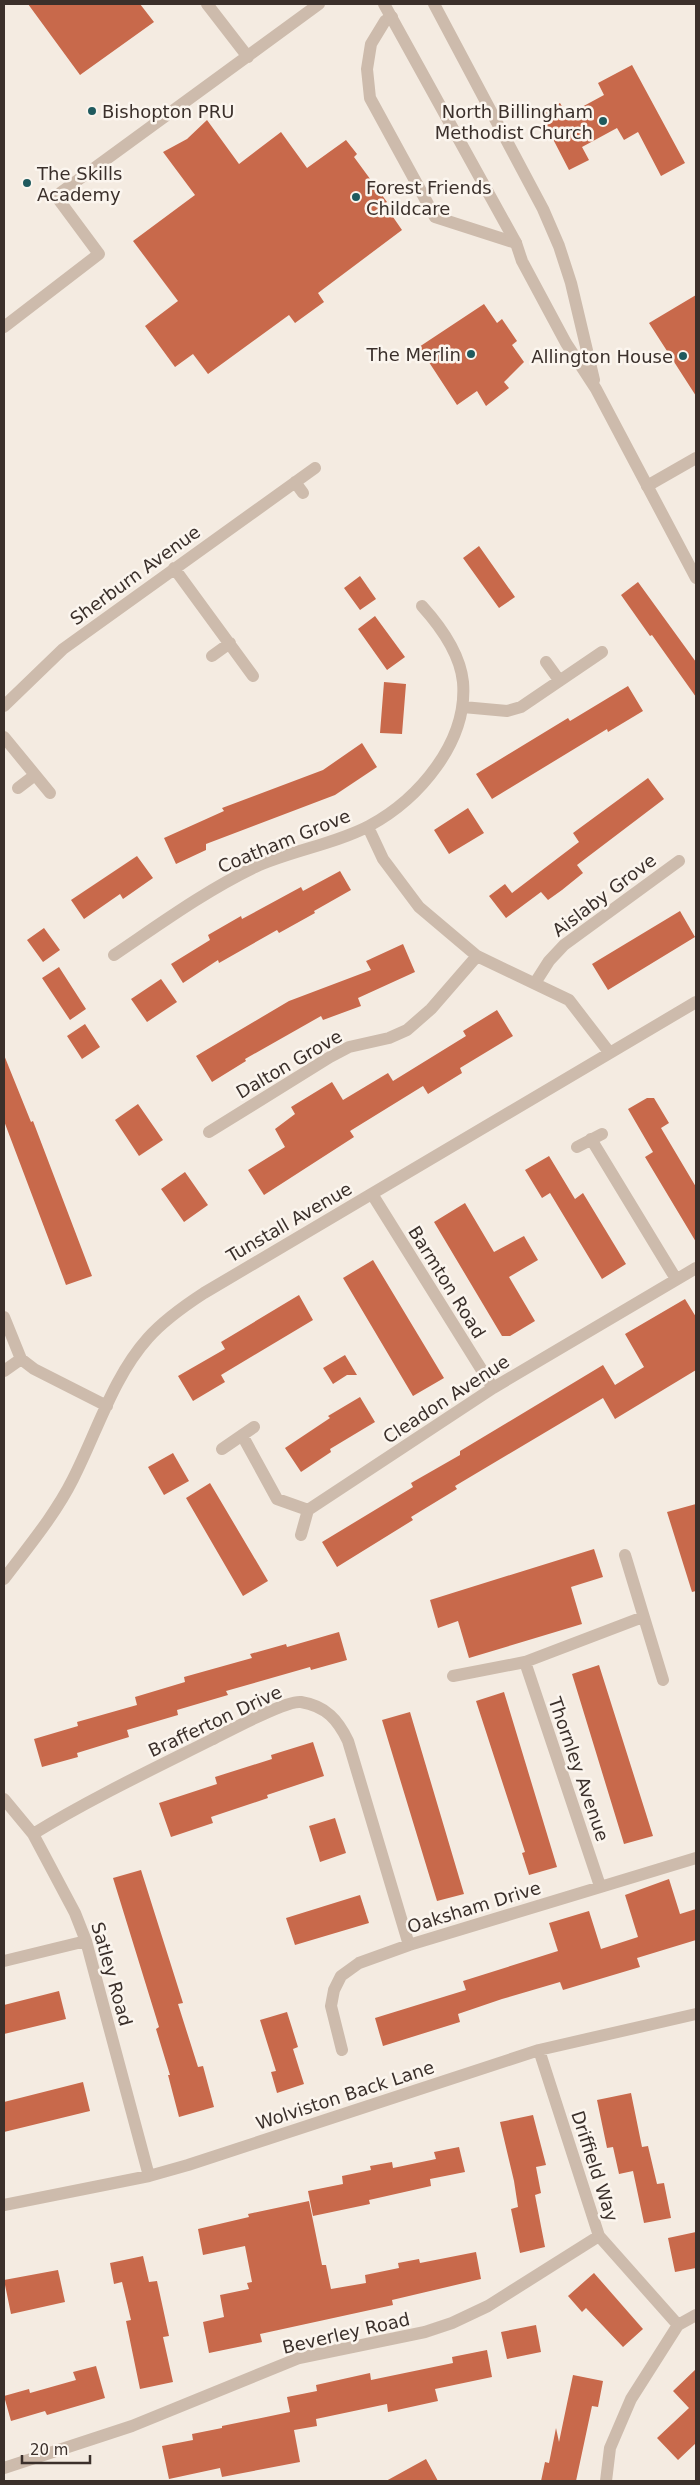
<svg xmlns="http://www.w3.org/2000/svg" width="700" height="2485" font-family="'DejaVu Sans',sans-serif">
  <rect width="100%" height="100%" fill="#f4ebe1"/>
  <path fill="#c8694b" d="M28,4h112l14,18 -74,53z
    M632,65l53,98 -24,13 -23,-44 -14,8 -7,-12 -35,19 7,13 -20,10 -29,-56 20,-11 7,12 37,-20 -6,-12z
    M207,120l32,44 42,-32 26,36 39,-28 11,14 -3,3 33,45 -3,2 18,26 -84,63 6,9 -29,21 -6,-8 -81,59 -15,-20 -18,13 -30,-41 33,-25 -45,-60 62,-46 -32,-43 24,-13z
    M696,295v101l-47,-73z
    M484,304l13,19 5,-4 15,22 -5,4 12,17 -20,20 5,6 -23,18 -9,-15 -20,14 -38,-58z
    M479,546l36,51 -16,11 -36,-50z
    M360,576l16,23 -16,11 -16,-22z
    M638,582l58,80v35l-44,-62 -2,1 -29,-41z
    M375,616l30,41 -18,13 -29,-41z
    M384,682l22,2 -4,50 -22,-1z
    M628,686l15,25 -35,21 -1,-3 -115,70 -16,-25 92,-56 2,3z
    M362,743l15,24 -42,28 -129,49v6l-30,14 -12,-26 60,-27 -2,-3 101,-38z
    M648,778l16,21 -87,66 6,8 -21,17 -14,10 -7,-8 -35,26 -17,-22 16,-12 7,9 67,-51 -6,-9z
    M468,808l16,25 -35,21 -15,-24z
    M137,856l16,22 -30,21 -3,-5 -36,25 -13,-19z
    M340,871l11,19 -37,21 1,2 -36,20 -2,-3 -58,33 -1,-3 -35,23 -12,-19 39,-24 -2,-5 33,-19 1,3 59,-32 2,4z
    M680,911l15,26 -87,53 -16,-26z
    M44,928l16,22 -17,12 -16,-22z
    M403,944l12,28 -57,26 3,8 -38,14 -2,-4 -76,43 1,2 -34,21 -16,-26 93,-55 82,-31 -5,-9z
    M59,967l27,42 -16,11 -28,-42z
    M161,979l16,23 -30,20 -16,-23z
    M497,1010l16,26 -53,32 2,5 -34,21 -5,-8 -73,45 4,6 -90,58 -16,-25 37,-23 -10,-18 20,-15 -4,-7 41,-25 11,18 45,-27 5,8 73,-45 -3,-5z
    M85,1024l15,23 -18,12 -15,-23z
    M4,1055l27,67 2,-1 59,155 -26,9 -62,-164z
    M647,1098h7l15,25 -8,5 35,59v55l-51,-85 8,-5 -25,-43z
    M138,1104l25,36 -24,16 -24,-36z
    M549,1156l26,43 8,-6 43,71 -24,15 -52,-86 -8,5 -17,-28z
    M185,1172l23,33 -24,17 -23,-33z
    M465,1203l29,49 30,-16 14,24 -29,17 26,44 -25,15h-8l-68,-114z
    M373,1260l71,118 -31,18 -70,-118z
    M299,1295l14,25 -92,55 4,7 -32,19 -15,-25 47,-27 -4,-7z
    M685,1299l11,18v53l-81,49 -12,-21 -148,88 2,3 -46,28 2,3 -76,47 -15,-25 91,-55 -2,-4 49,-28v-4l143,-86 12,20 29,-18 -19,-33z
    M345,1355l12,20h-10l-14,9 -10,-16z
    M360,1397l15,25 -45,27 1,3 -30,20 -16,-24 45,-30 -2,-2z
    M173,1453l16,28 -25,14 -16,-28z
    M210,1483l58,98 -25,15 -57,-98z
    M696,1504v87l-4,1 -25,-80z
    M594,1549l9,28 -32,10 11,37 -113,34 -11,-37 -20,7 -8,-28z
    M339,1632l8,28 -36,10 -1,-3 -84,24 2,4 -51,15 1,5 -51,15 2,7 -52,16 1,4 -36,10 -8,-28 44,-13 -1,-4 60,-17 -2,-8 50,-15 -1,-5 68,-19 -2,-4 36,-10 1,3z
    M599,1665l54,171 -29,8 -52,-170z
    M504,1692l53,175 -28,8 -7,-22 3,-1 -49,-151z
    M410,1712l54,182 -27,7 -55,-181z
    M313,1742l11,34 -57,19 1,3 -57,19 2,6 -42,14 -12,-34 58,-19 -2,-7 57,-18 -1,-4z
    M335,1818l11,35 -26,9 -11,-36z
    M141,1870l42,133 -5,1 20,63 5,-1 11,41 -35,10 -11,-42h2l-14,-46 3,-2 -46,-149z
    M669,1879l11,35 16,-5v31l-59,18 3,9 -77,23 -3,-8 -58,17 -44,15 2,8 -77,24 -8,-28 91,-28 -3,-9 95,-30 -9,-28 40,-12 12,38 37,-12 -13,-42z
    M360,1895l9,28 -74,22 -9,-27z
    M59,1991l7,28 -62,15v-29z
    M287,2012l11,35 -5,2 11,35 -27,9 -6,-21 5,-1 -16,-51z
    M83,2082l7,29 -86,21v-30z
    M631,2093l11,54 6,-1 9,38 7,-1 7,35 -27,5 -11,-52 -14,3 -6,-27 -6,1 -10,-48z
    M533,2115l13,50 -10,2 5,26 -6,2 10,52 -25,6 -9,-44 7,-2 -4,-26 -14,-59z
    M459,2147l6,25 -35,7 1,7 -62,14 1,4 -57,12 -5,-25 35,-7 -1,-8 29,-6 -1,-4 22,-4 1,6 43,-9 -2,-7z
    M309,2201l13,64h4l5,24 35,-6 -1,-8 34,-7 -1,-5 21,-4 1,4 56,-11 5,27 -89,21 1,5 -133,29 2,8 -53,11 -6,-31 21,-5 -4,-22 29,-6 -2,-6 5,-1 -7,-36 -42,9 -5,-26 51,-12 -1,-3z
    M696,2232v36l-21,4 -7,-34z
    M143,2256l6,26 8,-1 12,55 -6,1 10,45 -33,7 -14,-68 5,-1 -9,-38 -8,2 -4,-21z
    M58,2270l7,32 -54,12 -7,-34z
    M594,2273l49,56 -20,18 -37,-39 -4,4 -14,-16z
    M536,2325l5,27 -34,7 -6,-27z
    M487,2350l5,27 -57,12 3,12 -50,11 -1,-8 -71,15 1,7 -23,4 6,32 -78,15 -2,-9 -51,11 -7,-33 31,-6 -1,-6 30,-6v-2l68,-14 -3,-15 30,-6 -1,-6 54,-12 1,7 82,-17 -1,-6z
    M96,2366l9,32 -58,17 -2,-4 -34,10 -7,-25 25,-7 1,4 46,-13 -3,-8z
    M696,2369v74l-18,17 -21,-22 32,-30 -16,-17z
    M573,2375l30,6 -5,26 -6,-1 -16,75h-35l4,-19 4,1 7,-35 3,14z
    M426,2459l12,22h-52z"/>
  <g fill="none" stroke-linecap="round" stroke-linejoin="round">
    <path stroke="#cdbbac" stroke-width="12" d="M207,4l41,53
      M392,17l-7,4 -14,23 -4,25 3,29 65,119 81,26
      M4,327l95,-73 -43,-58 263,-192
      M647,486l49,-28"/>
    <path stroke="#cdbbac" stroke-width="12" d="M295,482l8,11
      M174,568l79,108
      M212,656l18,-13
      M546,662l13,18
      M4,706l59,-57 252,-181
      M463,707l44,4 14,-4 81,-55
      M4,737l46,56
      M18,788l17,-13
      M368,827l15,32 36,48 58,49 92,44 40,52
      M114,955c46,-31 91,-64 141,-88 35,-16 80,-23 114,-41 50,-27 99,-84 94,-144 -3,-29 -22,-55 -41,-76
      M535,983l14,-22 15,-16 115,-84
      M209,1132l121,-75 19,-10 40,-9 18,-8 24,-21 46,-53
      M591,1139l85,140
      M577,1147l25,-13
      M372,1194l121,194
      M4,1317l17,42
      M4,1371l17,-12 13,10 73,37
      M242,1435l35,64 31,11 185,-122 203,-120
      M222,1449l32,-22
      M301,1535l7,-25
      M625,1555l38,125
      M4,1579c24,-32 51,-64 69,-100 24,-47 40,-102 75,-141 16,-18 36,-32 56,-45l492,-291
      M525,1662l75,224
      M453,1676l72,-14 118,-45
      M4,1799l29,35 42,79 11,28 63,235
      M33,1834c57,-35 118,-64 178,-94 16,-8 75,-40 90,-38 25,4 37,18 47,39l61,204
      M4,1961l82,-20
      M342,2050l-11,-44 3,-16 7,-14 18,-13 50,-18 287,-87
      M539,2050l60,186 79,89
      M4,2205l145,-29 39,-11 351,-115 157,-36
      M4,2468l128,-42 167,-68 126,-26 27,-9 36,-17 111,-70
      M606,2481l4,-33 21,-49 47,-74 18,-10"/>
    <path stroke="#cdbbac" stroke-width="12" d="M384,4l132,239 6,18 44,82 30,46 100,189
      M434,4l109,205 16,37 12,37 23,97"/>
  </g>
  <g fill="#1f5a5e" stroke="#fbf5ee" stroke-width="2">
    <circle cx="92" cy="111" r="5"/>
    <circle cx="603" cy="121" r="5"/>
    <circle cx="27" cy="183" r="5"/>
    <circle cx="356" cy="197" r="5"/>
    <circle cx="471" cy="354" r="5"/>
    <circle cx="683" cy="356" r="5"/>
  </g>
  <g text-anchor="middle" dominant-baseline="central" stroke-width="5" stroke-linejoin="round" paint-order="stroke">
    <g font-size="18" fill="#3b302b" stroke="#fbf5ee" text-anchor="start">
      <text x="102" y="111">Bishopton PRU</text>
      <text x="593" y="111" text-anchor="end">North Billingham<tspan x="593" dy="21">Methodist Church</tspan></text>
      <text x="37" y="173">The Skills<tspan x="37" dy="21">Academy</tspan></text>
      <text x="366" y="187">Forest Friends<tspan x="366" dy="21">Childcare</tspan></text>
      <text x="461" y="354" text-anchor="end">The Merlin</text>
      <text x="673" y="356" text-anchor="end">Allington House</text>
    </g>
    <g font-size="18" fill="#3b302b" stroke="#fbf5ee">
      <text transform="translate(135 575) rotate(-36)">Sherburn Avenue</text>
      <text transform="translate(284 841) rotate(-22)">Coatham Grove</text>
      <text transform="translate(604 895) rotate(-37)">Aislaby Grove</text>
      <text transform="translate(289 1064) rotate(-30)">Dalton Grove</text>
      <text transform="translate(289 1222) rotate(-30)">Tunstall Avenue</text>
      <text transform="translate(447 1282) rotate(58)">Barmton Road</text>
      <text transform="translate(446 1399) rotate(-33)">Cleadon Avenue</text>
      <text transform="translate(215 1721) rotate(-25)">Brafferton Drive</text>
      <text transform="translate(579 1769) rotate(71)">Thornley Avenue</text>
      <text transform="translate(474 1907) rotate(-17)">Oaksham Drive</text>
      <text transform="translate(112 1974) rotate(74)">Satley Road</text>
      <text transform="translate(345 2095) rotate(-18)">Wolviston Back Lane</text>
      <text transform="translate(595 2166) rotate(72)">Driffield Way</text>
      <text transform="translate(346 2333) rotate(-13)">Beverley Road</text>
    </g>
  </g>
  <rect width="700" height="2485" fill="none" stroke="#3b302b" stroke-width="10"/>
  <path d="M22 2455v8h68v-8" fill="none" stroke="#3b302b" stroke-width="2.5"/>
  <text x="30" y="2455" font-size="15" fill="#3b302b" stroke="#fbf5ee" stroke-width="4" paint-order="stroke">20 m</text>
</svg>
